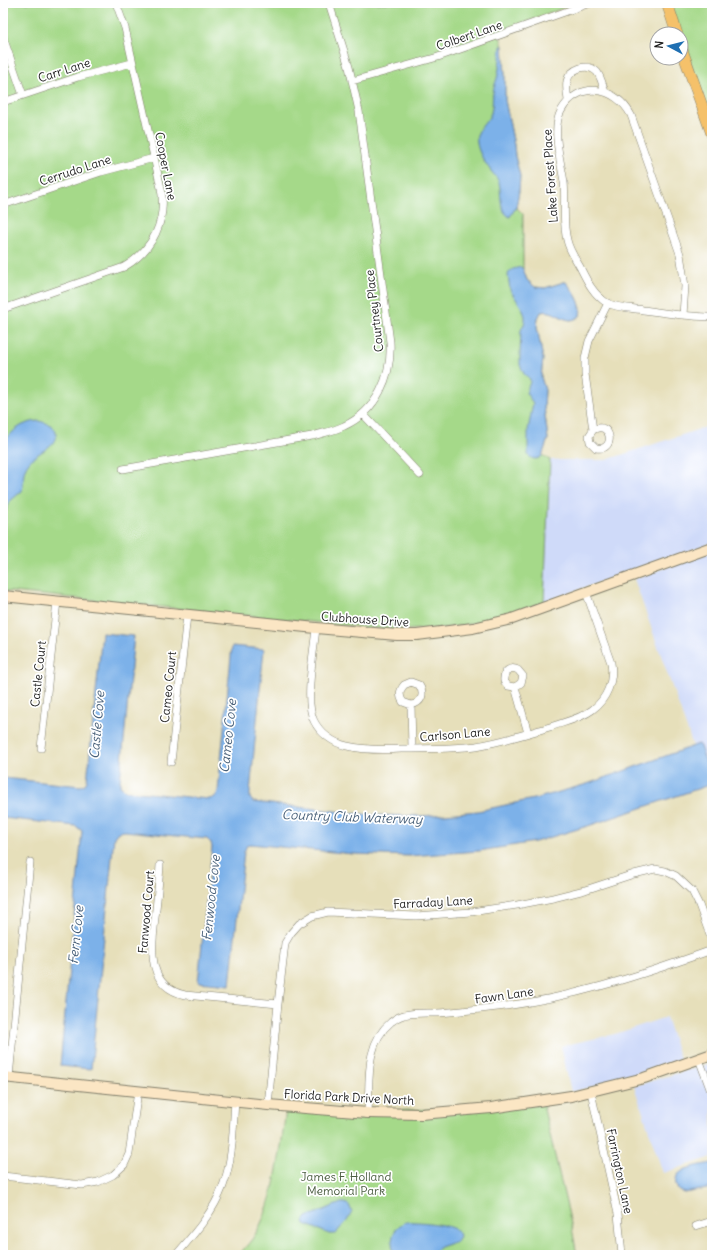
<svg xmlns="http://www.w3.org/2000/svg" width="715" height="1258" font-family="Delius,sans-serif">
  <rect width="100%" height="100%" fill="#fff"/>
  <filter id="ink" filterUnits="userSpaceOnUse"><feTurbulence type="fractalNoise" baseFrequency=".025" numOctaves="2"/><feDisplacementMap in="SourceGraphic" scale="8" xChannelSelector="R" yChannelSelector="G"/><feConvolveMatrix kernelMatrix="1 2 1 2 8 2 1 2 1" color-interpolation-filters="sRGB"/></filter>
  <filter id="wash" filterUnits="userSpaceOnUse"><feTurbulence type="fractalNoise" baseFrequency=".012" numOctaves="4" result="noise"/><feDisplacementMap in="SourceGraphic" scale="16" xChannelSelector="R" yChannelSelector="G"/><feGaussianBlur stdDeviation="0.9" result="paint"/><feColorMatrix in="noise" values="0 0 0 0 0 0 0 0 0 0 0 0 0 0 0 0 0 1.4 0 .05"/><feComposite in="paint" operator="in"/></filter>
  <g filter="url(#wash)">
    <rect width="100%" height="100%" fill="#e6dfba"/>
    <path fill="#cfdaf9" d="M712,425v118l-168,59 6,-142h56z
      M712,551v216l-3,2 -10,-25 -6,2 -59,-167z
      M666,1017l14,42 -57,20 -52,13 -10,-46 54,-12z
      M712,1063v94l-49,16 -29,-87z"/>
    <path fill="#a5d989" stroke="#607a52" d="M3,3h573l-77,30 4,13 2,28v26l9,45 1,11 5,20 -1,15 -3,16 7,7v55l4,11 8,7 10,1 19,-6h2c8,10 17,21 14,34 -15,12 -22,-8 -39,-4l-3,6 -1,9 6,32 -2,18 4,13 -1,17 4,32 -6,16 8,5 -6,142c-28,9 -56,19 -86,24 -21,4 -43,3 -65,4l-390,-39z
      M670,3h42v121l-29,-81z
      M543,1105l29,123 4,22v5h-337c5,-7 13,-14 17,-22 19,-32 25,-86 30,-123l75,2z"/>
    <path fill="#7bb1e9" stroke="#4c6682" d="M501,46h2l2,28v26l9,45 1,11 5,20 -1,15 -3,16 -6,10c-12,-6 -8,-24 -11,-34 -1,-5 -5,-8 -8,-12 -6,-8 -13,-19 -14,-28 -3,-13 10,-19 14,-30 2,-7 1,-14 2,-21 1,-7 4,-12 5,-18 2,-10 2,-19 3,-28z
      M521,267l2,2 4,11 8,7 10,1 19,-6h2c8,10 17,21 14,34 -15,12 -22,-8 -39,-4l-3,6 -1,9 6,32 -2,18 4,13 -1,17 4,32 -6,17c-4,4 -10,4 -14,-1v-25l5,-27 -7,-10 4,-11v-3l-6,-5 -4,-9v-9l1,-26 4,-8v-6l-3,-8 -12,-18 -2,-15 1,-3 4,-3z
      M39,421c7,2 16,4 17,12 1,14 -19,19 -27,29 -8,10 -4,18 -7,29l-13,11 -4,11 -2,2v-72c10,-13 19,-21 36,-22z
      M102,633l32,3 -14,146v4l7,5 81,8c5,0 9,-3 10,-8l14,-145 32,3 -14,143v6l3,4 118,13 52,1 55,-5 60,-13 49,-14 112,-40 13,34v6l-121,41 -56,17 -56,9 -70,5 -56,-2 -103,-10 -3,1 -3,7 -14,133 -32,-3 14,-135 -1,-4 -4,-4 -82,-8 -7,1 -4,5 -23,232 -31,-3 22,-235 -6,-5 -73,-8v-40l78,8 4,-2 2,-3z
      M712,1163v25l-28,5 -6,-3c-11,-22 19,-24 34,-27z
      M341,1203h4l4,2 3,7 -5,9 -12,13h-6l-24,-10 -1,-3 3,-4z
      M406,1222c11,-1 42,2 50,8 3,2 3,3 4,6l-3,5 -17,6 -11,8h-35c-4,-14 -2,-28 12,-33z"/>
  </g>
  <g filter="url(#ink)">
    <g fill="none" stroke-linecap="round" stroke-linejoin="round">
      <g stroke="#817e6b" stroke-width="8">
        <path id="street" d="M3,37l20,58
          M352,81l86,-24 152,-54
          M568,100c-1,-6 -2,-13 -1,-19 3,-12 20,-19 30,-9 4,5 6,14 8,20
          M3,102l75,-25 54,-14
          M3,205l98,-33 53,-14
          M3,309l121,-42c29,-17 43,-46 37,-79l-36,-160 -9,-25
          M683,315l2,-29 -5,-32 -49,-139c-15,-29 -53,-35 -70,-4 -10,18 0,51 3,71 2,19 -2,40 3,58 2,10 8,18 13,27 7,14 13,27 27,36 10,5 24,5 36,7 23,3 46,7 69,7
          M363,414l57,61
          M593,430c18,-11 24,22 3,18l-6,-6 -1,-6 4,-6 -8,-56v-16l4,-17 19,-38
          M123,469l189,-33c11,-3 22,-5 32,-10 33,-15 48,-50 46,-84l-31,-231 -10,-44 -20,-64
          M316,628c-2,23 -12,74 -2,93 6,12 19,22 33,25 17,4 36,4 54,3 25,0 51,0 75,-3 25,-4 50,-12 74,-19 14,-5 30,-8 42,-17 15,-11 22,-29 19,-47l-25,-71
          M515,687l6,-4 2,-7 -5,-6c-8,-4 -15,1 -14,11l4,5 7,1 13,46
          M411,705c11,-2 14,-11 8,-20l-8,-3 -7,3c-5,6 -5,11 -1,17l8,3 1,44
          M41,748l16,-147
          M171,762l16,-147
          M160,865c-1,18 -3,35 -5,53 -3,31 -9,68 30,77l93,9
          M699,1059l13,35
          M9,1077l21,-215
          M591,1092l27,122 4,41
          M268,1105l10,-101 7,-61 6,-10 8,-9 13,-8 16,-4 88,4 55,-4 46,-7 36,-7 32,-8 49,-16 21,-5 10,2 11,5 16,15 7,14 13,36
          M368,1113c2,-31 -4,-69 23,-91 4,-3 8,-6 13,-7 11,-3 23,-2 34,-2 17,-1 34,-3 51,-5 77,-8 150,-32 223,-58
          M3,1176l79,9 16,-3 15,-7 11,-10 5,-11 9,-63
          M696,1226l16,-5
          M176,1255c18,-21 37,-42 47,-69 10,-27 10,-57 12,-85"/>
      </g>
      <g stroke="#817e6b" stroke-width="12">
        <path id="secondary" d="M3,596l313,32 81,7h20l56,-7 39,-9 200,-72
          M3,1077l265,28 100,8 53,1 70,-6 80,-12 73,-18 68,-24"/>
      </g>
      <g stroke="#817e6b" stroke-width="12">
        <path id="primary" d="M667,3l10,31
          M681,47l31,87"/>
      </g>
      <use href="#street" stroke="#fff" stroke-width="7"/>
      <use href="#secondary" stroke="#fbe6c4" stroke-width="10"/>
      <use href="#primary" stroke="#f5c16b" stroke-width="11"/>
    </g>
  </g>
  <g text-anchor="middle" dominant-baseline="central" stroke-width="3.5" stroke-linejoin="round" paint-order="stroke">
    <g font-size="12" fill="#1c1c1c" stroke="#fff">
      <text transform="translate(469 35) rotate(-19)">Colbert Lane</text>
      <text transform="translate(64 70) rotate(-18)">Carr Lane</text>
      <text transform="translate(166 166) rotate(79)">Cooper Lane</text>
      <text transform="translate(75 170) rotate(-18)">Cerrudo Lane</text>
      <text transform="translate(550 176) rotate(-94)">Lake Forest Place</text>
      <text transform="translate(374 311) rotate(-97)">Courtney Place</text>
      <text transform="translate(365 619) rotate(4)">Clubhouse Drive</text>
      <text transform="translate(38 674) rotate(-84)">Castle Court</text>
      <text transform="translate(168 687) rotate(-84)">Cameo Court</text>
      <text transform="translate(455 734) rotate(-5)">Carlson Lane</text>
      <text transform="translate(433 902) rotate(-3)">Farraday Lane</text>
      <text transform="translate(146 912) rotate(-85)">Fanwood Court</text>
      <text transform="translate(504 995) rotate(-8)">Fawn Lane</text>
      <text transform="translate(349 1097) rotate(3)">Florida Park Drive North</text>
      <text transform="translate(620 1171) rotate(78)">Farrington Lane</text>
    </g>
    <g font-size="12" fill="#4c5e42" stroke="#fff">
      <text x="346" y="1176">James F. Holland<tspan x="346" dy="14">Memorial Park</tspan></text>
    </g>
    <g font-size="13" font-style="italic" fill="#475f78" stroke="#fff">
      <text transform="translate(97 725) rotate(-85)">Castle Cove</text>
      <text transform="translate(228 736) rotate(-84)">Cameo Cove</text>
      <text transform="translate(352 817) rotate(2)">Country Club Waterway</text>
      <text transform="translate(211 898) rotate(-84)">Fenwood Cove</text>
      <text transform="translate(76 935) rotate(-84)">Fern Cove</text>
    </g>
  </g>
  <rect width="715" height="1258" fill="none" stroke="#fff" stroke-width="16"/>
  <g transform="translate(669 46) rotate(277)"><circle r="19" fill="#ffffff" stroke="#a4a4a4"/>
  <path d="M0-3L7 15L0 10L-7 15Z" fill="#1f6fb2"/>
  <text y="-6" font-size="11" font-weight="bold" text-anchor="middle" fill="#1c1c1c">N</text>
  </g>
</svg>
